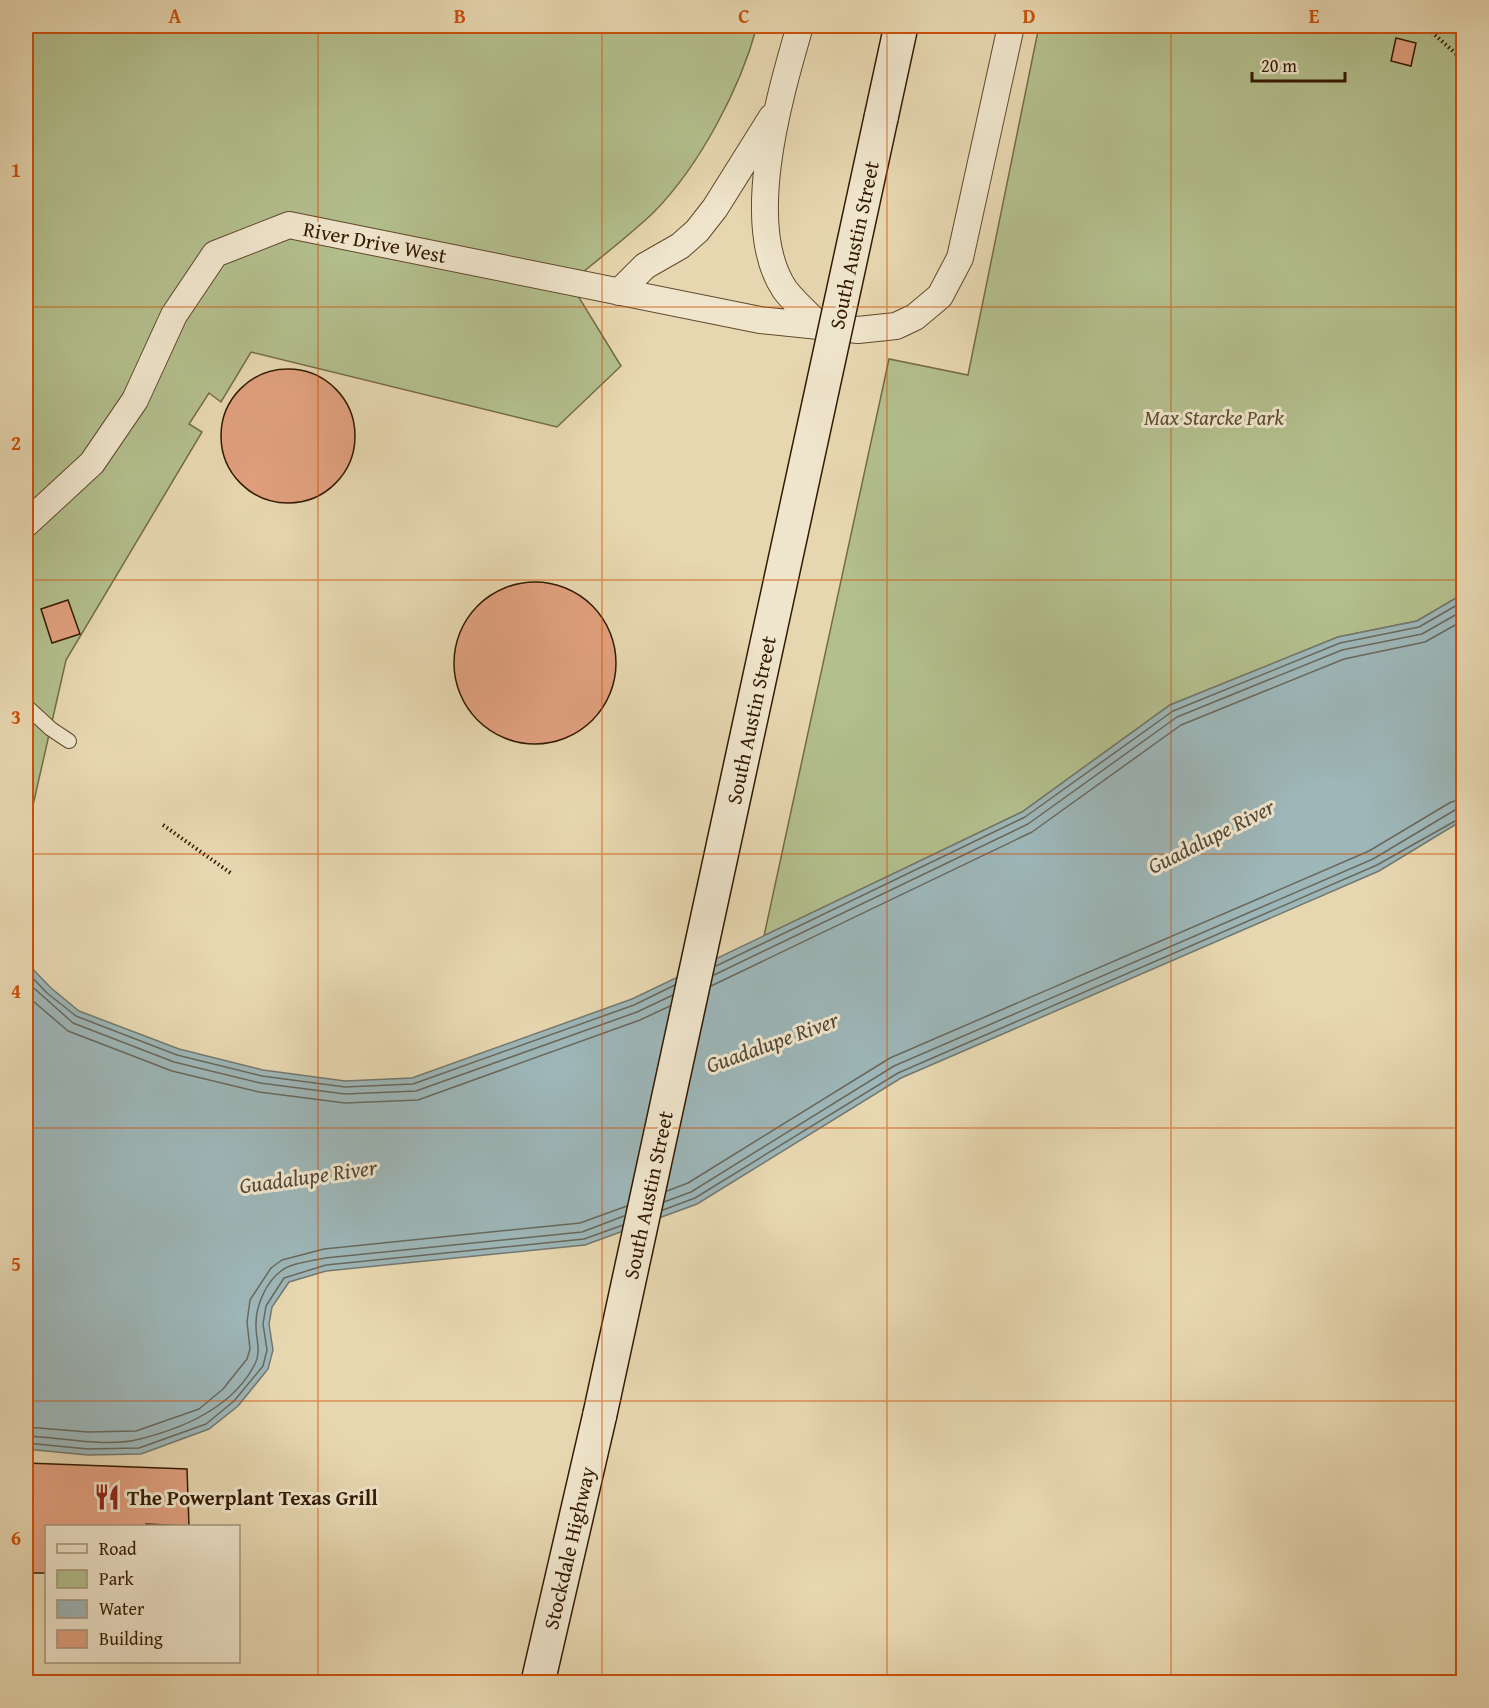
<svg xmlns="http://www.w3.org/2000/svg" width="1489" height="1708" font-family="'Gentium Book Plus',serif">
  <rect width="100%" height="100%" fill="#e7d7b0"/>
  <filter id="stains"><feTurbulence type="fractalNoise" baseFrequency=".00333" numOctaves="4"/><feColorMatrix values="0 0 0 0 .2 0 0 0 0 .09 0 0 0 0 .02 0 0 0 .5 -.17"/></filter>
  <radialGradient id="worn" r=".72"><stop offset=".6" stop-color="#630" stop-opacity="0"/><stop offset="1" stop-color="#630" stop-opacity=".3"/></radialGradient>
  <path fill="#b3bf8d" stroke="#736c46" stroke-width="1.5" d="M26,26h731c-17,63 -57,139 -103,186 -26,25 -56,47 -84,71l51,83 -64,61 -306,-75 -30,50 -12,-9 -20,31 13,8 -136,228 -40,176z
    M1039,26h424v568l-46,27 -79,16 -168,68 -148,107 -258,124 125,-577 79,16z"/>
  <path fill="#9db6b8" stroke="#73786e" stroke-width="1.5" d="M1463,594v226l-84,51 -478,207 -204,126 -112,41 -259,26 -37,11 -17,25 -3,17 4,26 -5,19 -30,37 -29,23 -68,25 -53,1 -62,-6v-487l25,26 28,23 100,38 84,21 82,11 67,-3 220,-79 390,-187 148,-107 168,-68 79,-16z"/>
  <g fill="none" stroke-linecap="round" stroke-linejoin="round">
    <path stroke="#68685c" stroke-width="1.5" d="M716,966l309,-149 148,-106 167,-68 79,-16 45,-26
      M26,971l21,22 29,23 101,39 85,21 83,11 68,-3 221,-79 41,-20
      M714,975l314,-151 149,-107 165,-67 80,-16 42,-24
      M26,981l47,42 101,39 86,21 85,11 71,-3 221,-79 36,-17
      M711,986l321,-154 149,-107 163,-66 81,-17 39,-22
      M26,995l42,36 104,40 87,21 86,11 73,-3 222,-80 30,-14
      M667,1191l21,-8 202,-125 479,-207 82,-49 13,-3
      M664,1202l27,-10 203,-126 479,-207 82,-49 9,-2
      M663,1210l32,-12 203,-125 479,-208 87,-49
      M26,1427l62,5 48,-1 63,-22 24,-20 24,-30 3,-10 -3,-27 3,-22 21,-32 11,-8 42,-11 256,-26 47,-17
      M26,1436c33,1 82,12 114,3 44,-11 93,-32 115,-75 7,-14 0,-26 1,-41 0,-17 10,-41 25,-52 10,-8 31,-10 44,-13l257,-26 42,-16
      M26,1443l62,6 51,-1 67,-24 28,-23 29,-35 4,-16 -4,-26 3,-18 18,-28 42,-13 258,-26 39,-14"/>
  </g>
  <path fill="#e1a07f" stroke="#331a00" stroke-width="1.5" d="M1396,38l20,5 -5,23 -20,-5z
    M221 436a67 67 0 1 1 134 0a67 67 0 1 1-134 0Z
    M454 663a81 81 0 1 1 162 0a81 81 0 1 1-162 0Z
    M68,600l12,34 -28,9 -11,-34z
    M26,1463l161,6 2,57 -43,-2v2h-100v47h-20z"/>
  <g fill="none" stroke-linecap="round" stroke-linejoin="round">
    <g stroke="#60492c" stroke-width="16">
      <path id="service" d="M26,706l25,23 18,12"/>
    </g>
    <g stroke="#60492c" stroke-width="28">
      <path id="minor" d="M800,26c-20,69 -59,199 -15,264 10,13 24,25 35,36
        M619,292l26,-26 35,-20 17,-15 18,-23 57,-91
        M26,524l66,-61 43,-63 39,-85 41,-61 74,-29 471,95 98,10 38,-4 19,-9 25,-21 20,-38 51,-232"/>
    </g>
    <g stroke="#331a00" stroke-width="36">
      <path id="secondary" d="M881,118l20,-92
        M538,1682l62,-268"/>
    </g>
    <path stroke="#331a00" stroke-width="4" stroke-dasharray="1.5 3" stroke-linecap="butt" d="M1355,26h26
      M1425,26l39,35
      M163,825l69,49"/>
    <use href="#service" stroke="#efe5cc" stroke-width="14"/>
    <use href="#minor" stroke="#efe5cc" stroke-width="26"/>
    <use href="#secondary" stroke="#efe5cc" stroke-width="33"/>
    <g stroke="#331a00" stroke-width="36" stroke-linecap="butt">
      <path id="secondary-bridge" d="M600,1414l281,-1296"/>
    </g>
    <use href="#secondary-bridge" stroke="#efe5cc" stroke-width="33"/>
  </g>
  <path fill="none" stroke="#cd500a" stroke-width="1.5" stroke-opacity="0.55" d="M318,26v1656M602,26v1656M887,26v1656M1171,26v1656M26,307h1438M26,580h1438M26,854h1438M26,1128h1438M26,1401h1438"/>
  <defs>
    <g id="restaurant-bare" transform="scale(2.07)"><path d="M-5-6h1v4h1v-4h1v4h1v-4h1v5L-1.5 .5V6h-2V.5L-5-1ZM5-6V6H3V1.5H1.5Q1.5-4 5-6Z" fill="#8f2418" stroke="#efe5cc" stroke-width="2.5" paint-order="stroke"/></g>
  </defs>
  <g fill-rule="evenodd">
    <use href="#restaurant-bare" x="107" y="1497"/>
  </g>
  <g text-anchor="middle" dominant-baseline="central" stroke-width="6" stroke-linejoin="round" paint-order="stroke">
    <g font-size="21" fill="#331a00" stroke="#efe5cc">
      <text transform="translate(375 242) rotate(11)">River Drive West</text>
      <text transform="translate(854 245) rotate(-78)">South Austin Street</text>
      <text transform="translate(751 720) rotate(-78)">South Austin Street</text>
      <text transform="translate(648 1195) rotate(-78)">South Austin Street</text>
      <text transform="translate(569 1548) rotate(-77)">Stockdale Highway</text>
    </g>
    <g font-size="21" font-style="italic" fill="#594c2a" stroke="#efe5cc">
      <text x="1214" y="417">Max Starcke Park</text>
    </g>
    <g font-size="21" font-weight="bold" fill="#331a00" stroke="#efe5cc" text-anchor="start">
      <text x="127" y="1497">The Powerplant Texas Grill</text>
    </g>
    <g font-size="22" font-style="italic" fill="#534937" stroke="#efe5cc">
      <text transform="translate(1211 836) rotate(-27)">Guadalupe River</text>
      <text transform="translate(772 1042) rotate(-20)">Guadalupe River</text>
      <text transform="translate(308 1176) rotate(-8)">Guadalupe River</text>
    </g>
  </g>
  <rect width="1489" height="1708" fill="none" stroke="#e7d7b0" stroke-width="66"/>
  <rect x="45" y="1525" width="195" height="138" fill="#efe5cc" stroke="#a4947a" stroke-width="1.5"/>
  <rect x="57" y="1544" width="30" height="9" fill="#efe5cc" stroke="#a4947a" stroke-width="1.5"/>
  <text x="99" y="1555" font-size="18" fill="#331a00">Road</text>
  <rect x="57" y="1570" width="30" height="18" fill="#b3bf8d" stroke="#a4947a" stroke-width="1.5"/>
  <text x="99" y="1585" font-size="18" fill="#331a00">Park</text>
  <rect x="57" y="1600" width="30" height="18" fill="#9db6b8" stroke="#a4947a" stroke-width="1.5"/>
  <text x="99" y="1615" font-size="18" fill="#331a00">Water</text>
  <rect x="57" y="1630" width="30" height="18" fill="#e1a07f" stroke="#a4947a" stroke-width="1.5"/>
  <text x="99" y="1645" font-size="18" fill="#331a00">Building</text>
  <path d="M1252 72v9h93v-9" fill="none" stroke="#331a00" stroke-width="3"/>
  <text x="1261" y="72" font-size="18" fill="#331a00" stroke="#efe5cc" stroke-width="4.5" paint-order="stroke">20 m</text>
  <rect x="33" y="33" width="1423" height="1642" fill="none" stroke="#cd500a" stroke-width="2"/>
  <g font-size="20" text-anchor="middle" font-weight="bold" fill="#cd500a">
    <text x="175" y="23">A</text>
    <text x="460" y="23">B</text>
    <text x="744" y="23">C</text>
    <text x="1029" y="23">D</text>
    <text x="1314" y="23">E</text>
    <text x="16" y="177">1</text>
    <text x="16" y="450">2</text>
    <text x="16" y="724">3</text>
    <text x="16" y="998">4</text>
    <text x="16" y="1271">5</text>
    <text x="16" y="1545">6</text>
  </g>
  <rect width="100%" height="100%" filter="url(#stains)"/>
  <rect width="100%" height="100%" fill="url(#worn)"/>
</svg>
